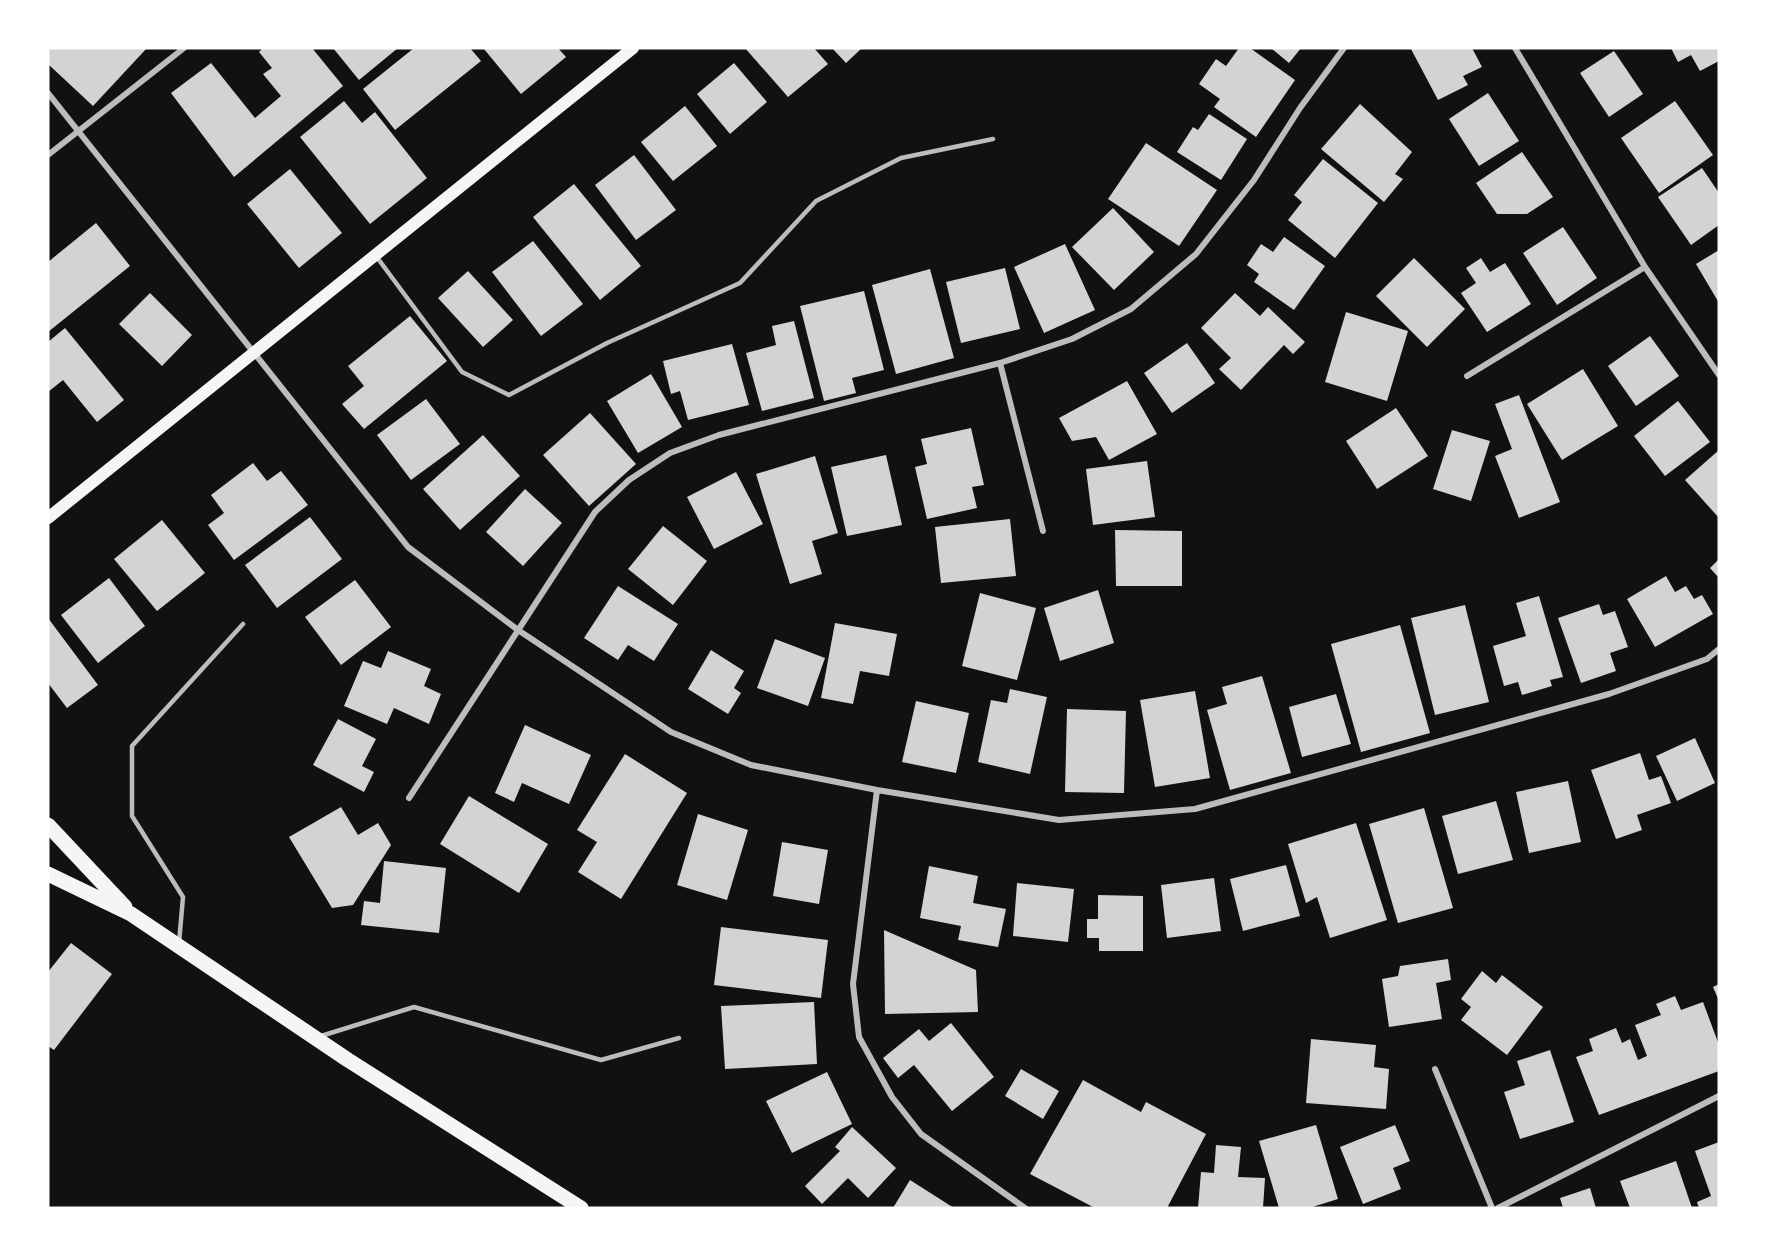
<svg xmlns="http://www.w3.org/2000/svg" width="1767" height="1256" font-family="'Roboto Condensed',sans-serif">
	<rect width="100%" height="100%" fill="#111"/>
	<!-- building -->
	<path fill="#d3d3d3" d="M48 48H147L93 106 48 64Z
		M263 48H312L343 86 234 177 171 93 211 63 255 118 281 96 263 74 272 68 259 52Z
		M333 48H398L359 80Z
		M414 48H470L481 61 395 130 363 89Z
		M558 48 566 57 521 94 484 49Z
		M745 48H814L828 64 788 97Z
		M832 48H862L846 63Z
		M1239 48H1250L1295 80 1256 137 1214 107 1220 99 1199 84 1216 59 1226 66Z
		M1271 48H1301L1289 63Z
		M1472 48 1482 67 1463 76 1468 85 1438 100 1411 49Z
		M1671 48H1719V61L1700 71 1691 55 1678 62Z
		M1614 51 1643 94 1609 117 1580 73Z
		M734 63 767 102 730 134 697 94Z
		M1488 93 1519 141 1479 166 1449 119Z
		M344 101 362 123 375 112 427 178 370 224 300 137Z
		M1675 101 1713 155 1659 193 1621 138Z
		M1360 104 1412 152 1395 174 1403 179 1384 202 1321 149Z
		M685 106 717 146 673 181 641 142Z
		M1209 114 1247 139 1221 180 1177 152 1193 127 1198 130Z
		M1146 143 1217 190 1179 246 1108 199Z
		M1522 152 1553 197 1527 214H1497L1476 183Z
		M634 155 676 210 636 240 595 185Z
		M1323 159 1378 203 1335 258 1288 220 1302 202 1294 195Z
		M1702 168 1719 193V225L1691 245 1658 197Z
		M290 169 342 233 299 268 247 204Z
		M574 184 641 266 600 300 533 217Z
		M1113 208 1154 252 1114 290 1072 247Z
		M96 223 130 266 48 332V262Z
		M1563 227 1597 278 1557 305 1523 253Z
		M1284 237 1325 266 1294 310 1254 282 1259 274 1247 265 1261 244 1273 252Z
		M533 241 583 304 541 336 492 272Z
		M1065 244 1095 310 1044 333 1014 267Z
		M1719 250V303L1696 264Z
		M1414 258 1465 309 1427 347 1376 296Z
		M1481 258 1490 272 1505 263 1531 304 1487 332 1461 293 1476 283 1466 268Z
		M1005 268 1020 329 961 343 946 282Z
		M930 269 954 358 896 374 872 285Z
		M468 271 513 320 483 347 438 298Z
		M864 291 884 370 852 378 856 393 824 401 800 306Z
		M150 293 192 335 162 366 119 324Z
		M1235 293 1260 316 1268 307 1305 342 1293 354 1284 345 1241 390 1219 369 1231 358 1201 328Z
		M1346 312 1408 331 1387 401 1325 382Z
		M410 316 447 361 364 429 342 404 364 386 348 366Z
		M794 321 814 398 762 411 746 353 776 345 772 326Z
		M65 328 124 400 97 422 63 380 48 392V342Z
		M1650 336 1679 376 1636 406 1608 366Z
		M1187 343 1215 383 1172 413 1144 373Z
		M732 344 749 405 688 420 680 391 671 394 663 361Z
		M1583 369 1618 426 1562 460 1527 404Z
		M651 374 682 427 638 453 607 401Z
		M1127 381 1157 434 1109 460 1096 437 1072 441 1059 418Z
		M1519 395 1560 502 1519 518 1495 456 1512 449 1495 404Z
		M426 399 460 444 411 480 377 435Z
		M1678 401 1710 442 1665 476 1634 436Z
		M1396 408 1428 456 1377 489 1346 441Z
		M590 413 636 464 589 506 543 455Z
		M971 428 984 485 972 487 977 508 927 519 915 467 927 464 921 439Z
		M1452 430 1490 441 1471 501 1433 489Z
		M483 435 520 476 460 530 423 489Z
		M1719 450V518L1685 480Z
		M886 455 902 525 847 536 831 467Z
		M815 456 838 533 812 541 822 574 790 584 756 474Z
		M1147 461 1155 517 1093 525 1086 469Z
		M253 463 267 481 281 471 308 505 234 560 208 525 224 513 211 495Z
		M736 472 763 524 714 549 687 497Z
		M525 489 562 523 523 566 486 532Z
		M310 517 342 559 277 608 245 565Z
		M1010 519 1016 576 941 583 935 527Z
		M162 520 205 573 157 611 114 559Z
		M663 526 707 561 673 605 628 569Z
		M1115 530 1182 531V586H1116Z
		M1719 559V578L1710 568Z
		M1666 576 1675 592 1686 586 1694 599 1702 595 1713 614 1655 647 1627 599Z
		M109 578 145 626 98 663 61 615Z
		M355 580 391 627 341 665 305 617Z
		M618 586 678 624 654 661 628 645 618 660 584 638Z
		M1098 590 1114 643 1060 661 1044 608Z
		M980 593 1036 608 1017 680 962 666Z
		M1539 596 1563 677 1550 680 1552 686 1522 695 1518 682 1504 686 1493 646 1526 636 1516 603Z
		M1599 604 1603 615 1615 611 1628 647 1610 653 1616 671 1581 683 1558 618Z
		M1465 605 1489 702 1435 715 1411 618Z
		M48 618 98 685 67 708 48 683Z
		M835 623 897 634 889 676 860 671 853 704 821 698Z
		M1400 625 1430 733 1361 752 1331 644Z
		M775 639 825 658 808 706 757 688Z
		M711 650 744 671 734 688 741 693 728 714 688 689Z
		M388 651 431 669 424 686 441 694 429 724 394 708 387 724 344 706 363 661 381 668Z
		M1262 676 1291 773 1230 790 1207 710 1227 704 1222 687Z
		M1010 689 1047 697 1030 774 978 762 991 700 1007 703Z
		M1195 691 1210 778 1155 787 1140 700Z
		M1336 694 1351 744 1302 757 1289 707Z
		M916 701 969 713 956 773 902 762Z
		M1067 709 1126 711 1124 793 1065 792Z
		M338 719 376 739 362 766 374 772 364 792 313 765Z
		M525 725 591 755 569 804 522 783 514 802 495 793Z
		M1695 738 1715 783 1677 801 1656 756Z
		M1640 753 1649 780 1661 776 1671 803 1637 815 1642 830 1616 839 1591 770Z
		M625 754 687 793 621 899 578 872 597 842 577 830Z
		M1568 781 1581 842 1529 853 1516 792Z
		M469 796 548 844 519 893 440 844Z
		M1496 801 1513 860 1458 874 1442 816Z
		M341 807 358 835 378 823 391 845 353 905 332 908 289 837Z
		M1424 808 1453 908 1398 923 1369 824Z
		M698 814 748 830 727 900 677 885Z
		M1356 823 1387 920 1330 938 1317 897 1306 903 1288 844Z
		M782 842 828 850 819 904 773 896Z
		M384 861 446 868 439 933 361 925 364 901 380 903Z
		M1286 865 1300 916 1243 931 1230 879Z
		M929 866 978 876 973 903 1006 909 998 947 958 940 961 926 920 918Z
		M1214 878 1221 931 1167 938 1161 885Z
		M1017 883 1074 889 1068 942 1013 936Z
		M1098 895 1143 896V951H1099V938H1087V919H1098Z
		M721 927 828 940 821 998 714 985Z
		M884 930 976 970 978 1012 885 1014Z
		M71 943 112 974 54 1050 48 1046V972Z
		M1448 959 1451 980 1436 983 1442 1019 1389 1027 1382 979 1398 976 1400 966Z
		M1482 971 1496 983 1502 975 1543 1007 1507 1055 1461 1020 1471 1007 1461 999Z
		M1719 984V1001L1713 987Z
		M1675 996 1681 1010 1703 1002 1719 1045V1071L1599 1115 1576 1057 1593 1051 1589 1039 1616 1028 1622 1043 1630 1039 1638 1060 1647 1056 1635 1025 1661 1015 1656 1004Z
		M814 1002 817 1064 725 1069 721 1006Z
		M951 1023 994 1077 952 1111 914 1065 898 1078 883 1058 919 1029 929 1041Z
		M1311 1039 1376 1045 1374 1067 1389 1069 1386 1109 1306 1103Z
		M1550 1050 1574 1122 1520 1139 1504 1092 1525 1085 1517 1061Z
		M1021 1069 1059 1091 1043 1119 1005 1096Z
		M827 1072 852 1124 792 1153 766 1101Z
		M1083 1080 1141 1112 1146 1102 1206 1134 1167 1208H1095L1030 1174Z
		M1316 1125 1338 1199 1309 1208H1279L1259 1141Z
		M1395 1125 1410 1161 1393 1168 1401 1189 1363 1204 1340 1147Z
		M852 1127 896 1168 868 1198 848 1178 822 1204 805 1186 840 1151 835 1147Z
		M1719 1142V1208H1699L1697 1202 1711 1196 1695 1151Z
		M1216 1145 1241 1147 1238 1177 1265 1178 1263 1208H1198L1201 1172 1214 1173Z
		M1676 1161 1692 1208H1630L1620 1181Z
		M910 1180 954 1208H893Z
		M1590 1188 1596 1208H1563L1560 1198Z"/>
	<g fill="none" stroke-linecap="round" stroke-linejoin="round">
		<!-- service -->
		<path stroke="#bcbcbc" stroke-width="4.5" d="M376 256 462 372 509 395 607 343 740 283 816 201 901 158 993 139
			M179 943 183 897 132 816V746L243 624
			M321 1036 414 1007 601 1060 679 1038"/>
		<!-- minor -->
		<path stroke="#bcbcbc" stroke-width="6" d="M1515 48 1645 267 1719 375
			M48 93 408 547 518 630 671 732 751 765 877 790 1059 820 1195 809 1609 694 1707 659 1719 649
			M48 155 184 48
			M1000 363 1043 531
			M1467 376 1645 267
			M877 790 853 984 859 1037 892 1097 921 1134 1025 1208
			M409 798 595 512 629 480 670 453 719 435 1000 363 1072 339 1131 309 1196 254 1254 180 1300 108 1344 48
			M1435 1069 1492 1208
			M1498 1208 1719 1096"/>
		<!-- secondary -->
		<path stroke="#f5f5f5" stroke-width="12" d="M48 518 633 48"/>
		<!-- primary -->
		<path stroke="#f5f5f5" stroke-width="15" d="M48 825 125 907
			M48 874 131 914 348 1060 581 1208"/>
	</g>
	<!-- border -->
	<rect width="1767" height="1256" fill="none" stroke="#ffffff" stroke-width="99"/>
</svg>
